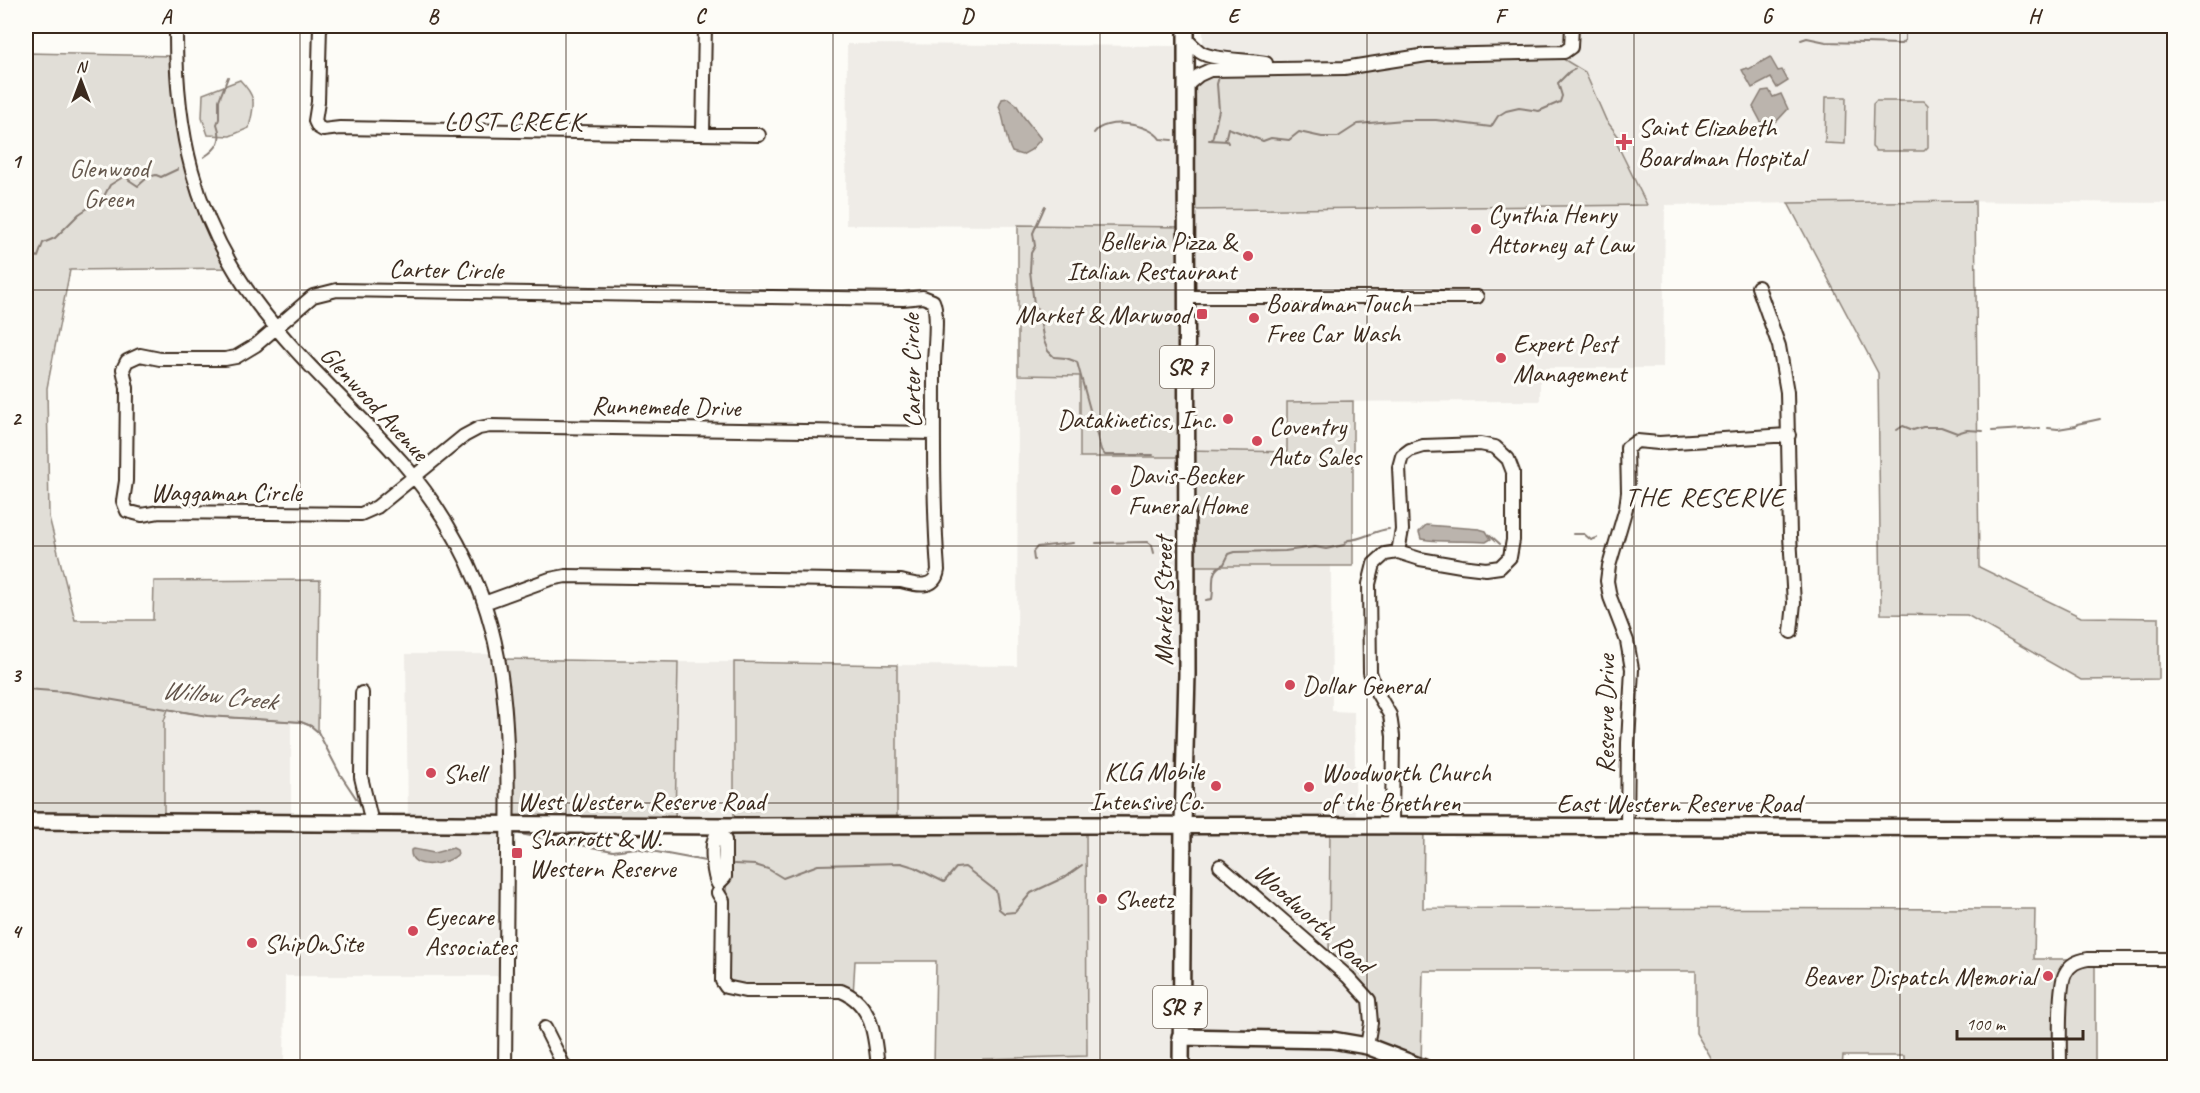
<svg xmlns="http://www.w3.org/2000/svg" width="2200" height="1093" font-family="Caveat,sans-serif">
	<rect width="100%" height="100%" fill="#fdfcf7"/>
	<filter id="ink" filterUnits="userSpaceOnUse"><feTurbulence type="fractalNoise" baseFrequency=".0167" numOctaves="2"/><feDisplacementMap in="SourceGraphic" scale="12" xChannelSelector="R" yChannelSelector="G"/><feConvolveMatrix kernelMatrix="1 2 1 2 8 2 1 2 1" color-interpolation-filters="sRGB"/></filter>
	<g filter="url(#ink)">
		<!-- built -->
		<path fill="#efece7" d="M1203 26H2174V203L1932 201 1665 205 1663 368H1540V401L1287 402V452L1187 450 1186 227 846 225 847 44 1186 46 1187 210 1207 208 1203 82Z
			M1018 375 1080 376 1187 456 1188 566H1331L1332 711 1354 712 1356 826 1369 1000 1368 1067H983V1059L1087 1056 1086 825 897 826V665L1017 666Z
			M406 654H498L501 669 506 976H285L284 1067 26 1068V821L164 721 168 708 208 716 291 721V815L408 823Z
			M678 662H734V826L675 825Z"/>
		<!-- green -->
		<path fill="#e1ded7" stroke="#8e847a" stroke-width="1.5" d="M26 53 176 56 183 137 233 268 70 270 47 388 49 517 75 620H153L154 581 320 580 318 732 311 726 301 722 208 716 168 709 164 721V822L26 821Z
			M1560 57 1585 72 1606 120 1622 141 1617 144 1647 205 1186 210V86L1199 75 1449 58Z
			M240 80C258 99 254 104 249 128L230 136 208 135 202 118 203 94Z
			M1826 97H1846L1845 144 1825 143Z
			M1876 101H1924L1928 105V147L1924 151H1876L1872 147 1873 104Z
			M1975 201 1979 567 2081 617 2159 618V679L2081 680 1967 615 1881 614 1878 373 1788 203Z
			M1018 225 1186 227 1187 450 1287 452V402L1353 401V566H1188L1187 457H1080V376L1018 375Z
			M499 659 678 662 675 825 507 824Z
			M734 662 897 665V826L1086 825 1087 1056 983 1059V1067H934L936 961H855L853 996 745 991 722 981 729 826 734 825Z
			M1424 825 1423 908 2035 909 2034 959H2095V1067L1904 1068V1056H1843L1842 1067H1716L1696 1033V971H1423L1421 1066 1367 1046 1368 1000 1329 961 1330 826Z"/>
		<!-- water -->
		<path fill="#bbb4ad" stroke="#887d74" stroke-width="1.5" d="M1770 57 1778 71 1782 70 1788 81 1777 88 1771 78 1752 88 1742 70 1747 68 1749 69Z
			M1769 90 1773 97 1781 94 1788 109 1777 121 1761 122 1753 107 1762 91Z
			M1008 98 1016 104 1023 116 1041 139 1031 150 1022 155 1012 152C1004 137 1006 121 999 107L1002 99Z
			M1426 525 1479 529 1486 531 1491 539 1486 542C1464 540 1443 543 1421 539L1419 532Z
			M453 848 457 850 458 854C448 865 409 872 411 850L414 849 434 853Z"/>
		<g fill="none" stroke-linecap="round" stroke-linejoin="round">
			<!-- stream -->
			<path stroke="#887d74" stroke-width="2" d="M1801 40 1807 38 1826 42 1901 44 1905 40V26
				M1094 133C1104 117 1150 123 1160 139L1172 140
				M1209 140 1227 141 1228 143
				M1212 140 1219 110 1217 84 1219 77
				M1225 141 1228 128 1263 141 1271 138 1289 140 1299 132 1322 137H1338L1358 124 1404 120H1436L1491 127 1498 116 1506 111 1519 108 1539 111 1560 102 1562 96 1558 83 1569 72 1575 69
				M204 157C218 148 223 140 217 124L219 119V100L228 77
				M1045 206 1033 233 1035 246 1031 253 1030 271 1034 304 1038 310 1044 341 1048 351 1054 357 1066 358 1077 362 1101 450 1105 455H1153
				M26 247 34 256 38 257 43 243 55 238 79 214 103 198 110 185 126 175 129 180 138 186 148 177 156 175 161 177 178 169
				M2048 428 2058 429 2076 426 2077 424 2100 419
				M1897 430 1903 426 1913 430 1923 427H1941L1957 433 1967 430 1983 431
				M1992 431 2040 428
				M1573 534H1584L1591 540 1597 538
				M1490 535 1500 544
				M1096 543 1148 542 1152 545 1154 553
				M1034 560 1033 552 1037 547 1073 543
				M1206 600 1212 599C1215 585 1208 570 1224 564L1229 554 1235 552 1285 551 1315 547 1326 549 1344 545 1348 540C1363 540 1374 530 1389 529
				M26 689 66 692 208 716 301 722 311 726 318 732 340 774 362 807
				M520 834 613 851 635 848 705 861
				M734 864 755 865 768 869 783 878 818 865 901 863 914 867 944 882 956 868 965 867 996 891 999 909 1004 913 1015 912 1031 893 1065 877 1082 865"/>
			<defs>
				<path id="minor" d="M176 26C175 129 193 216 255 301 298 360 354 407 402 462 433 498 459 540 477 584 512 670 508 764 507 855 506 926 505 997 505 1068
					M320 26 318 102 315 121 318 127 323 130 340 128 759 135
					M1186 39C1190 43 1195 48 1200 52 1213 61 1248 59 1266 63
					M1186 86 1199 75 1210 70 1344 68 1427 55 1564 52 1571 47 1572 26
					M703 133 705 26
					M1758 287 1779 346 1787 392 1790 536 1794 603 1791 632
					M1187 297H1477
					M484 603 550 579 566 576 901 581C916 585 935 590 938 570 933 502 934 433 934 365 934 349 939 314 933 301L923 297 903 299 337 290 313 296 256 345 236 357 225 359H160L140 355 127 361 123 369 127 388 126 481 123 501 127 511 142 515 159 512 361 514 377 507 464 436 479 428 490 426 934 433
					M362 693 361 777 372 823
					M719 826C719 832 716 833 714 840 711 849 713 876 718 884L725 877V840L719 832
					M1392 826 1393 736 1390 715 1376 691 1370 672 1369 584 1374 564 1385 554 1398 552 1420 559 1461 566 1486 569 1500 567 1510 557 1513 540V472L1508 459 1495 447 1480 444 1423 446 1410 450 1402 456 1399 467 1402 530 1398 552
					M1627 827 1628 743 1632 669 1627 641 1610 597 1607 581 1609 566 1626 508 1628 492 1627 448 1637 441 1659 443 1789 435
					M1220 866 1348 977 1369 1000 1371 1023 1367 1046
					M718 893 723 901 722 981 726 987 745 991H841C873 1004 875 1036 878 1068
					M545 1028 565 1068
					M2060 1068C2060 1048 2058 988 2065 974 2070 964 2077 961 2088 959H2174"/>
				<path id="major" d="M26 821 726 826 1086 825 2174 828
					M1180 1037 1332 1040 1367 1046 1424 1068
					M1181 1068 1183 825 1187 674 1186 26"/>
			</defs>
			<!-- minor casing -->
			<use href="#minor" stroke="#3b2a1e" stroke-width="16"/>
			<!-- major casing -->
			<use href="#major" stroke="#3b2a1e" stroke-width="20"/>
			<!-- minor -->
			<use href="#minor" stroke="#fdfcf7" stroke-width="12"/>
			<!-- major -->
			<use href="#major" stroke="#fdfcf7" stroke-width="15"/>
		</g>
	</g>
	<!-- grid -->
	<path fill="none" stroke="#3b2a1e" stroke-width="1.5" stroke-opacity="0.55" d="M300 26V1068M566 26V1068M833 26V1068M1100 26V1068M1367 26V1068M1634 26V1068M1900 26V1068M26 290H2174M26 546H2174M26 803H2174"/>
	<!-- markers -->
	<g fill="#d1495b" stroke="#fdfcf7" stroke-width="2">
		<path d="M1621 133h6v6h6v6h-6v6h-6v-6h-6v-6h6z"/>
		<circle cx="1476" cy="229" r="6"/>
		<circle cx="1248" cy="256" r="6"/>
		<rect x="1196" y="308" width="12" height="12" rx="3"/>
		<circle cx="1254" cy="318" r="6"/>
		<circle cx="1501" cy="358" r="6"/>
		<circle cx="1228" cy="419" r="6"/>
		<circle cx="1257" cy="441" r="6"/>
		<circle cx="1116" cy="490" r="6"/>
		<circle cx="1290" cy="685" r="6"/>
		<circle cx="431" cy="773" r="6"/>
		<circle cx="1216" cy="786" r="6"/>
		<circle cx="1309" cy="787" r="6"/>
		<rect x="511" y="847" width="12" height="12" rx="3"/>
		<circle cx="1102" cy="899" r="6"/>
		<circle cx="413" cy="931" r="6"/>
		<circle cx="252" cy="943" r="6"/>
		<circle cx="2048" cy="976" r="6"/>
	</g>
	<g text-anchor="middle" stroke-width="6" stroke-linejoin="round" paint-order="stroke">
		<!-- shield labels -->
		<g fill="#fdfcf7" stroke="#75695f" stroke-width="1.5">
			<rect x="1160" y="346" width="54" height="42" rx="4.5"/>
			<rect x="1153" y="986" width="54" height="42" rx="4.5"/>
		</g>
		<g font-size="24" font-weight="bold" fill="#3b2a1e">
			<text x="1187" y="375">SR 7</text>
			<text x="1180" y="1015">SR 7</text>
		</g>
		<!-- poi labels -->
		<g font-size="26" fill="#3b2a1e" stroke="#fdfcf7" text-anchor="start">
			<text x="1638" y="136">Saint Elizabeth<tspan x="1638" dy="30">Boardman Hospital</tspan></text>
			<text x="1488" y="223">Cynthia Henry<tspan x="1488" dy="30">Attorney at Law</tspan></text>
			<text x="1236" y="250" text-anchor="end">Belleria Pizza &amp;<tspan x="1236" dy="30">Italian Restaurant</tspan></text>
			<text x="1266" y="312">Boardman Touch<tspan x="1266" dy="30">Free Car Wash</tspan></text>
			<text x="1190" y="323" text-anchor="end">Market &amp; Marwood</text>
			<text x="1513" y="352">Expert Pest<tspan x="1513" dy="30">Management</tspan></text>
			<text x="1216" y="428" text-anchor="end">Datakinetics, Inc.</text>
			<text x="1269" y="435">Coventry<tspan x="1269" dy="30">Auto Sales</tspan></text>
			<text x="1128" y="484">Davis-Becker<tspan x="1128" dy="30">Funeral Home</tspan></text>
			<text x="1302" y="694">Dollar General</text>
			<text x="1204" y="780" text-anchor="end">KLG Mobile<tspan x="1204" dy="30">Intensive Co.</tspan></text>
			<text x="1321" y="781">Woodworth Church<tspan x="1321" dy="30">of the Brethren</tspan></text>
			<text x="443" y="782">Shell</text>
			<text x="529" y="847">Sharrott &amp; W.<tspan x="529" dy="30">Western Reserve</tspan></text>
			<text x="1114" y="908">Sheetz</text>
			<text x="425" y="925">Eyecare<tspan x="425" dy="30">Associates</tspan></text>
			<text x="264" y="952">ShipOnSite</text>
			<text x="2036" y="985" text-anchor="end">Beaver Dispatch Memorial</text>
		</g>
		<!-- park labels -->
		<g font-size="26" fill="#64574c" stroke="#fdfcf7">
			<text x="109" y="177">Glenwood<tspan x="109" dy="30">Green</tspan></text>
		</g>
		<!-- street labels -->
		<g font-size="26" fill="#3b2a1e" stroke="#fdfcf7">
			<text transform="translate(446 269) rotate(1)" y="9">Carter Circle</text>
			<text transform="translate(911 371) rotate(-91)" y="9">Carter Circle</text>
			<text transform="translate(375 403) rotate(47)" y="9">Glenwood Avenue</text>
			<text transform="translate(666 406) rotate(1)" y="9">Runnemede Drive</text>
			<text x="226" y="501">Waggaman Circle</text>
			<text transform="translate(1163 601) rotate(-90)" y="9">Market Street</text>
			<text transform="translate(1605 714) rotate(-90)" y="9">Reserve Drive</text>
			<text x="641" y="810">West Western Reserve Road</text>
			<text x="1679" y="812">East Western Reserve Road</text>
			<text transform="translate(1314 918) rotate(42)" y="9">Woodworth Road</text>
		</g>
		<!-- neighbourhood labels -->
		<g font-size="27" letter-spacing="1.5" fill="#3b2a1e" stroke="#fdfcf7">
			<text x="514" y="130">LOST CREEK</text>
			<text x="1705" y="506">THE RESERVE</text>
		</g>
		<!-- water labels -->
		<g font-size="27" font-style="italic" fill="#615349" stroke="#fdfcf7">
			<text transform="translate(219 695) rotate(6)" y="9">Willow Creek</text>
		</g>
	</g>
	<!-- margin -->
	<rect width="2200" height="1093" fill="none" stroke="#fdfcf7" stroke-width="66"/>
	<!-- north arrow -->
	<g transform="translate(81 81)" stroke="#fdfcf7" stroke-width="4.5" paint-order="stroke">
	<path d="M0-4.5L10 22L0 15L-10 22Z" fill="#3b2a1e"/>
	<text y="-9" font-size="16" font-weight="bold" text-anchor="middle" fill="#3b2a1e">N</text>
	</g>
	<!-- scale -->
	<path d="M1957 1030v9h126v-9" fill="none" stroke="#3b2a1e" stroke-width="3"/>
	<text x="1966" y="1030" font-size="18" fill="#3b2a1e" stroke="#fdfcf7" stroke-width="4.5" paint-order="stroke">100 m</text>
	<rect x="33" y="33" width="2134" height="1027" fill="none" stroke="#3b2a1e" stroke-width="2"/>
	<g font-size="20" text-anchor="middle" font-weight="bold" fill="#3b2a1e">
		<text x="166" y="23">A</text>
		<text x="433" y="23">B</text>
		<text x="700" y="23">C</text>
		<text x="967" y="23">D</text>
		<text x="1233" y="23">E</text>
		<text x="1500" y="23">F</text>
		<text x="1767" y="23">G</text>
		<text x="2034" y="23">H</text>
		<text x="16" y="168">1</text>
		<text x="16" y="425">2</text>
		<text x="16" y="682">3</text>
		<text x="16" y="938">4</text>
	</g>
</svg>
